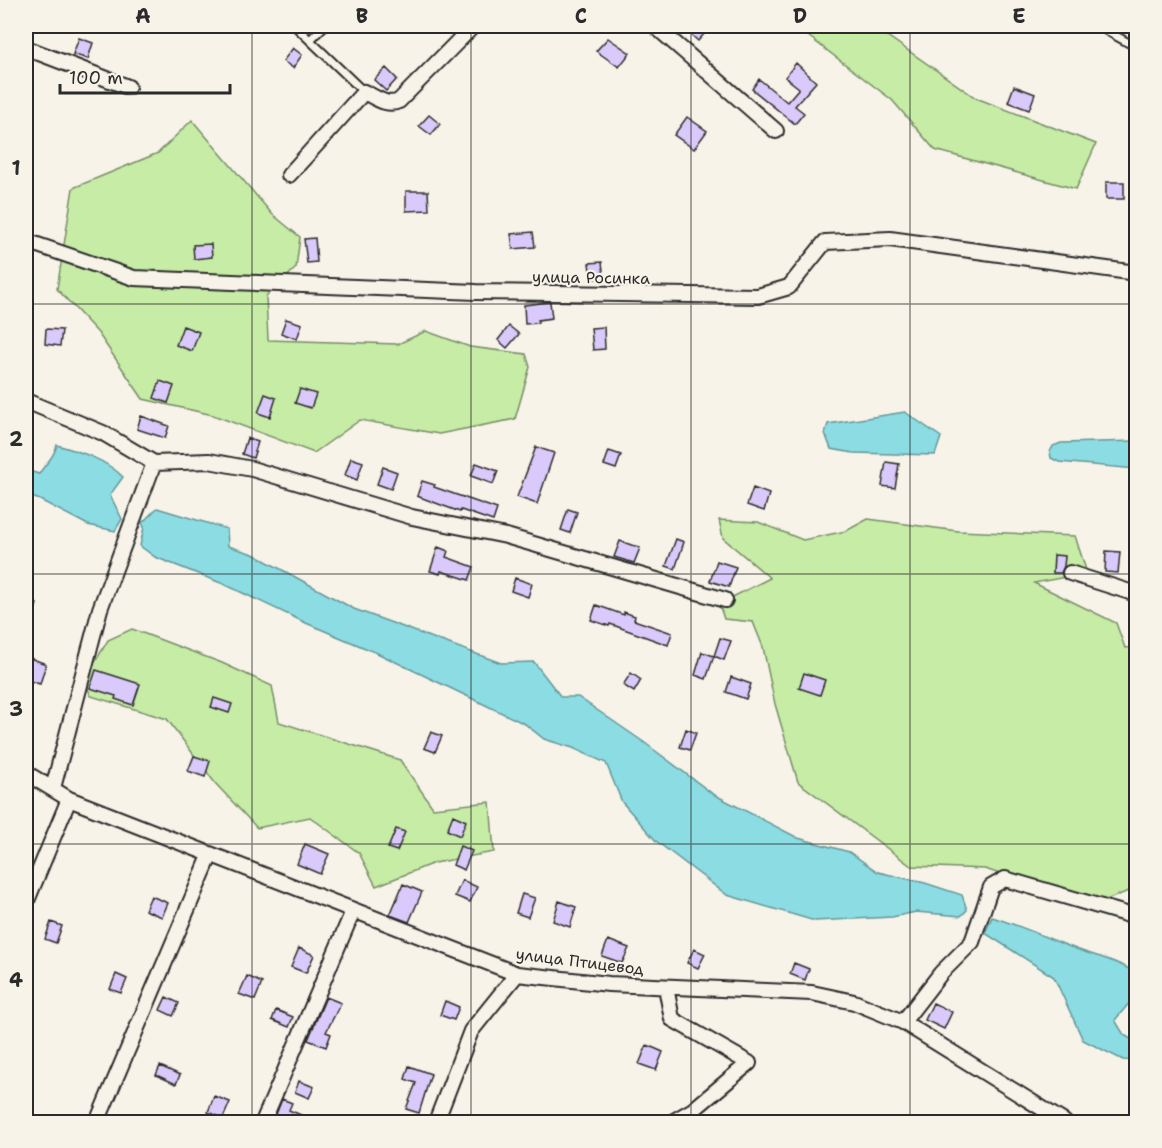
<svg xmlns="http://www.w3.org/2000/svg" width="1162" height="1148" font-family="'Shantell Sans',sans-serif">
	<rect width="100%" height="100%" fill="#f7f3e8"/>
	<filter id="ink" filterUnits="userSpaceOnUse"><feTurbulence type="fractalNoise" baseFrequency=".0167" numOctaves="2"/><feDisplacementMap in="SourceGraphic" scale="12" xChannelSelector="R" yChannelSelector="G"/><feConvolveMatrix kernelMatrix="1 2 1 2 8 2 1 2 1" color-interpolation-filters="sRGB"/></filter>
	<g filter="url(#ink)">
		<!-- green -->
		<path fill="#c6eca6" stroke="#788c68" stroke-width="1.5" d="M795 26H873L976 98 1096 144 1076 189 935 150 892 100Z
			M192 120 272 214 300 237 296 268 266 296 268 340 398 344 426 331 470 347 526 354 530 367 515 419 439 434 360 420 314 453 213 415 143 399 98 333 57 289 73 188 158 153Z
			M868 519 958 531 1075 536 1087 573 1034 583 1116 623 1125 648 1136 647V888L1094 905 985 869 911 866 798 782 775 704 763 647 753 622 724 619 719 604 770 578 723 538 719 520 758 522 803 540 846 531Z
			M132 629 222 663 272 686 279 722 400 760 433 808 490 802 494 852 434 863 376 886 359 853 310 817 257 828 215 783 167 719 91 696 86 684 92 667 108 640Z"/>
		<!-- water -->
		<path fill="#8bdde3" stroke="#659699" stroke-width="1.5" d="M905 412 941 437 935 455 853 453 831 449 825 433 828 424Z
			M1136 441V469L1059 462 1051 458 1050 452 1053 446 1061 443Z
			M57 445C81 452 105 459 123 477L110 495 122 519 115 531 88 525 40 500 26 495V470L39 474C46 462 53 460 57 445Z
			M157 508 227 529 228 546 253 554 354 609 501 663 534 662 561 697H578L645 743 713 794 798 838 849 852 878 872 925 883 962 895 967 910 961 916 916 912 892 917 815 921 727 895 656 841 622 802 606 763 573 748 544 739 525 724 377 653 306 623 226 585 155 557 140 546 144 527 142 523Z
			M992 917C1021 926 1047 938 1076 949 1098 957 1116 960 1136 973V995L1115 1020 1124 1035 1136 1042V1061L1123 1060 1083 1040 1054 977 985 933Z"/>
		<!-- building -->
		<path fill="#dacafb" stroke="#2b2b2b" stroke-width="1.5" d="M691 26H711L698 41 687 31Z
			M79 38 93 43 88 59 73 54Z
			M608 38 630 53 619 67 596 51Z
			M293 48 302 55 293 68 283 61Z
			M796 63 816 82 795 106 804 113 795 124 752 89 759 79 787 102 799 88 785 77Z
			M386 68 397 79 386 91 374 80Z
			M1014 86 1035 94 1029 110 1008 102Z
			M429 115 440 124 431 135 419 126Z
			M687 117 707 131 694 149 674 135Z
			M1106 182H1124V199H1106Z
			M406 191H428L429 210 406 211Z
			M533 232 535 247 513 249 511 234Z
			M315 238 317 262 307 263 304 239Z
			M211 244 212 257 194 259 193 245Z
			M602 262 604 278 591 279 589 263Z
			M550 302 552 318 538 320V323L525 324 524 305Z
			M286 319 302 324 297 339 281 333Z
			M183 326 199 332 192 351 176 345Z
			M509 326 519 334 507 348 498 340Z
			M604 327 605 349 593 350 591 328Z
			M46 329 62 330 60 346 45 344Z
			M160 381 174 386 168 403 154 398Z
			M300 389 316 394 311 408 295 403Z
			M265 394 276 398 270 417 258 413Z
			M141 416 169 426 165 438 137 429Z
			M247 438 258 442 253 458 242 454Z
			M536 447 554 453 537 504 517 497Z
			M609 451 621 455 616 469 604 465Z
			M351 458 363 462 357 480 345 475Z
			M886 462 899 464 895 488 882 486Z
			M476 463 498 471 493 484 471 476Z
			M383 467 397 472 391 489 377 484Z
			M422 481 435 485 434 487 497 509 493 521 461 510 460 512 417 496Z
			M753 488 769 494 764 511 747 505Z
			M568 509 577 512 570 533 561 530Z
			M676 539 684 542 675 569 666 566Z
			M620 541 640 548 634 563 614 557Z
			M438 547 448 551 446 557 474 567 469 580 441 571 440 574 430 571Z
			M1106 551 1120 552 1118 573 1105 572Z
			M1054 555 1065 556 1064 566 1061 573H1053Z
			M717 561 736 567 729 587 710 581Z
			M515 578 532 584 528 597 511 591Z
			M26 600 37 604 27 633 26 632Z
			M596 605 624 615V612L635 616 634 620 672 633 668 645 610 624 609 626 591 620Z
			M720 638 731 641 724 660 714 656Z
			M702 652 714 656 706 679 695 675Z
			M30 658 46 664 40 684 26 680V671Z
			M96 670 140 684 133 705 115 699 116 696 90 688Z
			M631 673 641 680 634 692 623 685Z
			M804 673 825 680 820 695 799 688Z
			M731 677 751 684 746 699 726 692Z
			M214 698 232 704 229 713 211 707Z
			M686 729 696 733 690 750 680 747Z
			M431 732 442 736 435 752 424 748Z
			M194 756 210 761 205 777 188 771Z
			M453 815 466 821 460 836 447 830Z
			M396 829 405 832 397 851 388 848Z
			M305 844 329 854 320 874 297 864Z
			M460 846 472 851 464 870 453 865Z
			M462 880 477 887 470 902 455 896Z
			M403 884 422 892 409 922 390 915Z
			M522 894 535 898 528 917 516 913Z
			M151 896 168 903 162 917 145 910Z
			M559 901 576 907 570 927 553 921Z
			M51 922 62 926 56 943 45 939Z
			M608 940 629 948 622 963 602 956Z
			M299 948 314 955 306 973 291 967Z
			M694 949 705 954 698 968 687 963Z
			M794 963 809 969 805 980 790 974Z
			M116 974 127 979 121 993 110 989Z
			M247 976 262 983 255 1000 239 994Z
			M166 997 179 1003 173 1016 160 1010Z
			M326 997 341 1003 326 1032 331 1034 326 1047 308 1040Z
			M445 1001 459 1007 454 1020 440 1015Z
			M933 1003 952 1012 944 1029 925 1020Z
			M276 1010 293 1017 289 1027 272 1020Z
			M647 1045 663 1052 656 1070 639 1064Z
			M160 1066 180 1075 176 1084 156 1075Z
			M409 1066 431 1074 419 1113 406 1109 416 1083 405 1079Z
			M299 1081 314 1087 309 1098 295 1092Z
			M214 1096 230 1102 223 1118 208 1112Z
			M282 1099 292 1103 289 1110 318 1122H273Z"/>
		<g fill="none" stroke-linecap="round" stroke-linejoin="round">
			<defs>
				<path id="lane" d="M295 26 364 92
					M1098 26 1136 47
					M311 39 324 26"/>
				<path id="street" d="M655 26 776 131
					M26 48 128 87
					M289 175 364 92C375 97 387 107 399 101L473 26
					M26 241 134 278 476 292 758 296 789 287 825 242 890 239 1136 273
					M26 401 103 433 154 463 209 461 252 469 412 517 506 536 725 600
					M1070 573 1136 594
					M26 773 69 799 517 974 609 984 812 993 854 1002 903 1022 1064 1122
					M53 788 100 609 154 463
					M26 903 69 799
					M666 987 672 1019 749 1063 693 1110 672 1122
					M903 1022 941 973 972 942 991 887 1005 879 1136 917
					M97 1122 210 856
					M263 1122 353 911
					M436 1122 471 1031 517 974"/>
			</defs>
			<!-- lane casing -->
			<use href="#lane" stroke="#2b2b2b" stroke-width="11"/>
			<!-- street casing -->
			<use href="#street" stroke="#2b2b2b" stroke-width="18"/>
			<!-- lane -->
			<use href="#lane" stroke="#f7f3e8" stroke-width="7"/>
			<!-- street -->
			<use href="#street" stroke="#f7f3e8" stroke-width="14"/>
		</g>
	</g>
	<!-- grid -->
	<path fill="none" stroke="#2b2b2b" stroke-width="1.5" stroke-opacity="0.55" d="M252 26V1122M471 26V1122M691 26V1122M910 26V1122M26 304H1136M26 574H1136M26 844H1136"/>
	<g text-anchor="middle" stroke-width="4.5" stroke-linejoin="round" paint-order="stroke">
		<!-- street labels -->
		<g font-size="16" fill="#2b2b2b" stroke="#f7f3e8">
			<text transform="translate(591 277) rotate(1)" y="6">улица Росинка</text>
			<text transform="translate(580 961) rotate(7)" y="6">улица Птицевод</text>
		</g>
	</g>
	<!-- margin -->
	<rect width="1162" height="1148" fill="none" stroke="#f7f3e8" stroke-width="66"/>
	<!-- scale -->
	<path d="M60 84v9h170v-9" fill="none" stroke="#2b2b2b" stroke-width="3"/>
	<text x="69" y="84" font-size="18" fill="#2b2b2b" stroke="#f7f3e8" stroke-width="4.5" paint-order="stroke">100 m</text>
	<rect x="33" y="33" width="1096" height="1082" fill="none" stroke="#2b2b2b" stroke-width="2"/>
	<g font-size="20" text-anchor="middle" font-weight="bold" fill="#2b2b2b">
		<text x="143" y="23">A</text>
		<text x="362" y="23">B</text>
		<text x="581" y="23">C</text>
		<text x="800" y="23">D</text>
		<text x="1019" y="23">E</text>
		<text x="16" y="175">1</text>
		<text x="16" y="446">2</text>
		<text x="16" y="716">3</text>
		<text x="16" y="987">4</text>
	</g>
</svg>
